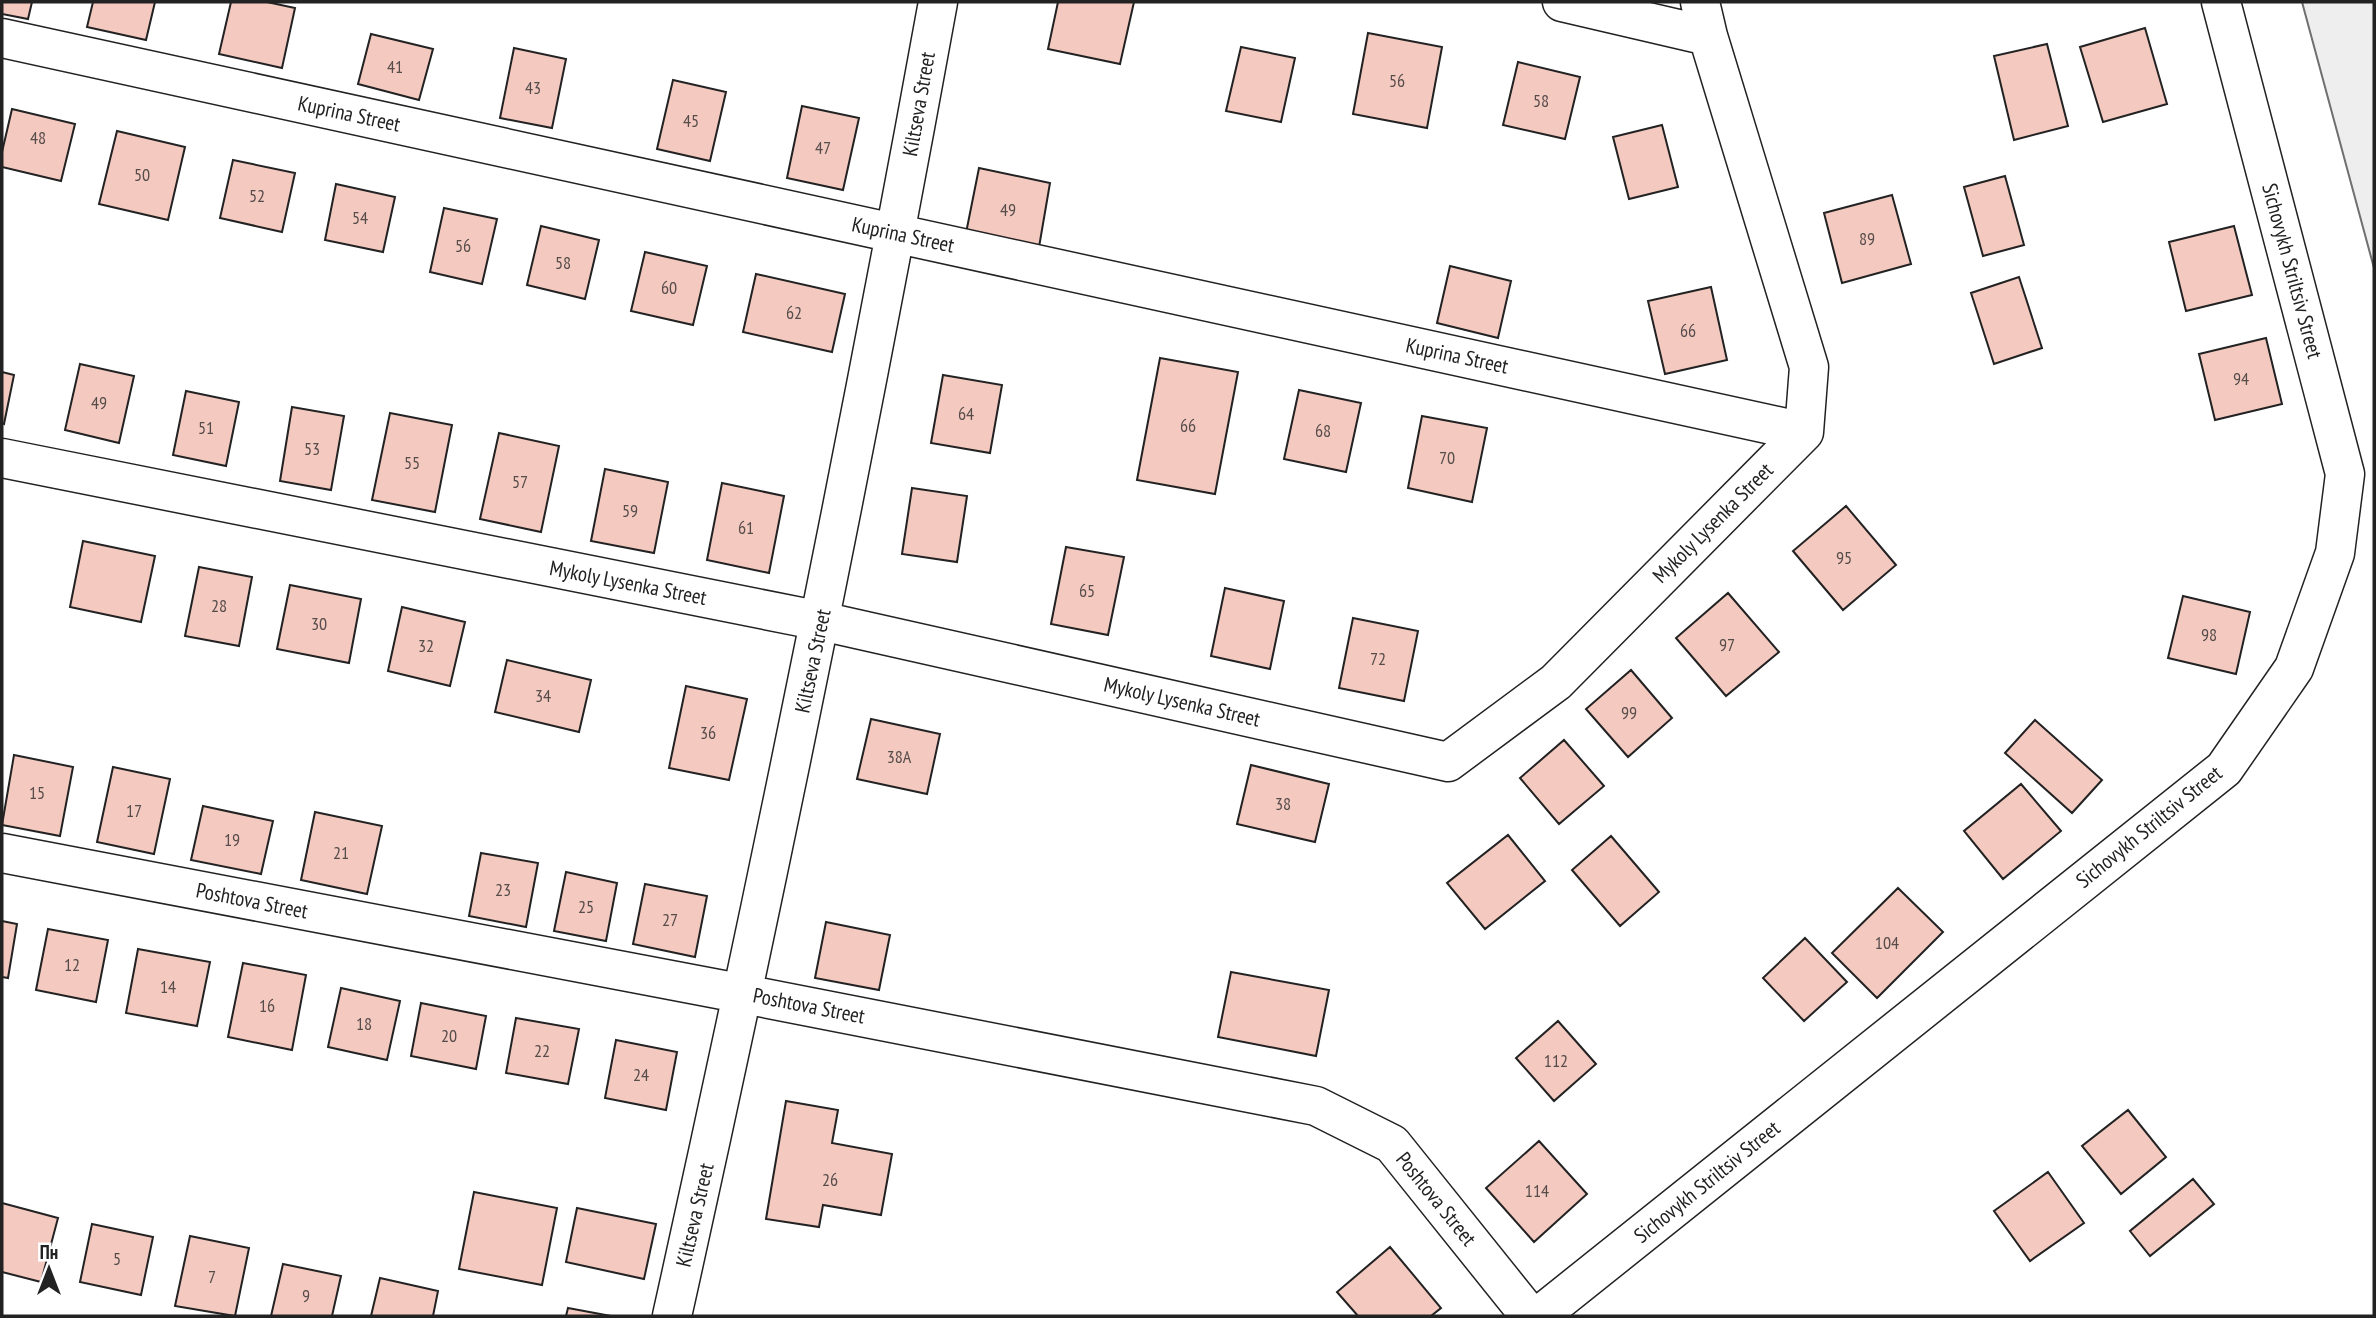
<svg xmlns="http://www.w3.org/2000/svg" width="2376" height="1318" font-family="'PT Sans Narrow',sans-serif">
	<rect width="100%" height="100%" fill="#fff"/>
	<!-- green -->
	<path fill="#eee" stroke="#6f6f6f" stroke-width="2" d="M2302 2H2374V268Z"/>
	<!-- building -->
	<path fill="#f3c9c0" stroke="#222" stroke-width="2" d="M2 2H32L28 19 2 14Z
		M93 2H155L146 40 87 27Z
		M231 2H267L295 8 282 68 219 54Z
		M1058 2H1134L1120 64 1048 49Z
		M2145 28 2167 104 2103 122 2080 47Z
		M1368 33 1442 47 1427 128 1353 114Z
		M371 34 433 49 419 100 358 84Z
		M2047 44 2068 126 2014 140 1994 56Z
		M1241 47 1295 58 1281 122 1226 111Z
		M514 48 566 59 552 128 500 118Z
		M1518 62 1580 77 1565 139 1503 125Z
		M673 80 726 92 710 161 657 149Z
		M802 106 859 118 843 190 787 178Z
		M12 109 75 124 61 181 2 167V152Z
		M1662 125 1678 187 1629 199 1613 137Z
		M117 131 185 147 168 220 99 204Z
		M233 160 295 173 282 232 220 218Z
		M979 168 1050 183 1038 253 965 238Z
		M2005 176 2024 245 1983 256 1964 187Z
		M336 184 395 197 383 252 325 240Z
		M1892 195 1911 264 1842 283 1824 213Z
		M444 208 497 219 482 284 430 272Z
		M541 226 599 240 585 299 527 285Z
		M2234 226 2252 295 2186 311 2169 242Z
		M645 252 707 266 693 325 631 311Z
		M1450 266 1511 281 1498 338 1437 323Z
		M756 274 845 294 832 352 743 332Z
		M2019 277 2042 348 1994 364 1971 293Z
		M1711 287 1727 360 1665 374 1648 301Z
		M2266 338 2282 404 2215 420 2199 354Z
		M1160 358 1238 372 1215 494 1137 480Z
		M80 364 134 376 119 443 65 430Z
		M2 372 14 375 4 424 2 423Z
		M943 375 1002 385 990 453 931 443Z
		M1299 390 1361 403 1346 472 1284 459Z
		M186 391 239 402 226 466 173 455Z
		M292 407 344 416 331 490 280 481Z
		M390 413 452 425 435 512 372 500Z
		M1422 416 1487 428 1472 502 1408 488Z
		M499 433 559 446 541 532 480 519Z
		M605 469 668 482 654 553 591 541Z
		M722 483 784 496 769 573 707 560Z
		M912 488 967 496 957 562 902 554Z
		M1846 506 1896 565 1843 610 1793 551Z
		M83 541 155 556 141 622 70 607Z
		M1066 547 1124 557 1108 635 1051 624Z
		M199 567 252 577 239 646 185 636Z
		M290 585 361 599 349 663 277 649Z
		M1225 588 1284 601 1270 669 1211 656Z
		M1728 593 1779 652 1726 696 1676 638Z
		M2183 596 2250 612 2236 674 2168 658Z
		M402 607 465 622 450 686 388 671Z
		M1353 618 1418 631 1404 701 1339 688Z
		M507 660 591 680 579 732 495 712Z
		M1631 670 1672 718 1628 757 1586 709Z
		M686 686 747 699 729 780 669 768Z
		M871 719 940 734 927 794 857 779Z
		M2035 720 2102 780 2072 813 2005 753Z
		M1564 740 1604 786 1559 824 1520 778Z
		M14 755 73 767 60 836 2 825Z
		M1251 765 1329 784 1315 842 1237 824Z
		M113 767 170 779 154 854 97 842Z
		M2021 784 2061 831 2003 879 1964 831Z
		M203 806 273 821 261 874 191 860Z
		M315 812 382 826 367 894 301 880Z
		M1508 835 1545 881 1485 929 1447 883Z
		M1611 836 1659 892 1620 926 1572 870Z
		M481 853 538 863 526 927 469 916Z
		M566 872 617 883 606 941 554 931Z
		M645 884 707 896 695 957 633 944Z
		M1898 888 1943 932 1877 998 1832 953Z
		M2 921 17 924 8 978 2 977Z
		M826 922 890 935 879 990 815 978Z
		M48 929 108 940 96 1002 36 990Z
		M1805 938 1847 982 1804 1021 1763 978Z
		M138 949 210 962 197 1026 126 1013Z
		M243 963 306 975 292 1050 228 1037Z
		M1231 972 1329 990 1316 1056 1218 1037Z
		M341 988 400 1001 387 1060 328 1047Z
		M421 1003 486 1016 476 1069 411 1056Z
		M516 1018 579 1029 568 1084 506 1073Z
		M1558 1021 1596 1064 1554 1101 1516 1058Z
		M616 1040 677 1052 666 1110 605 1098Z
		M786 1101 838 1110 832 1143 892 1154 881 1215 823 1205 819 1227 766 1219Z
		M2128 1110 2166 1157 2121 1194 2082 1146Z
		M1539 1141 1587 1194 1534 1242 1486 1188Z
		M2048 1172 2084 1223 2030 1261 1994 1211Z
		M2193 1179 2214 1204 2150 1256 2130 1231Z
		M474 1192 557 1208 542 1285 459 1269Z
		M2 1203 58 1218 41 1282 2 1272Z
		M577 1208 656 1224 644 1279 566 1262Z
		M92 1224 153 1237 141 1295 80 1282Z
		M190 1236 249 1248 235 1316 175 1306Z
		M1390 1247 1441 1308 1431 1316H1358L1337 1292Z
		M283 1264 341 1276 332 1316H271Z
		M380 1278 438 1291 433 1316H371Z
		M568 1308 611 1316H566Z"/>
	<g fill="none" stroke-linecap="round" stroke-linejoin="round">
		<defs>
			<path id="minor" d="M1562 2 1708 36
				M2 38 1804 432
				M2 458 821 621 1448 762 1556 682 1804 432 1809 367 1708 36 1700 2
				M2 853 744 994 1316 1106 1392 1144 1530 1316
				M672 1316C769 880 858 442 938 2
				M1539 1316 2224 769 2294 668 2335 553 2345 474 2221 2"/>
		</defs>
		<!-- minor casing -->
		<use href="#minor" stroke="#222" stroke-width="41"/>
		<!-- minor -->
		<use href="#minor" stroke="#fff" stroke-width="38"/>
	</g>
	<g text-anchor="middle" stroke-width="5" stroke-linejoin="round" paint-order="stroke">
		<!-- number labels -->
		<g font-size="18" fill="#564c4a">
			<text x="395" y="73">41</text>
			<text x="1397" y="87">56</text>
			<text x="533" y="94">43</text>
			<text x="1541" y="107">58</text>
			<text x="691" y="127">45</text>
			<text x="38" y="144">48</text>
			<text x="823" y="154">47</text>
			<text x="142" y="181">50</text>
			<text x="257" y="202">52</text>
			<text x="1008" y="216">49</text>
			<text x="360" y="224">54</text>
			<text x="1867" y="245">89</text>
			<text x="463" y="252">56</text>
			<text x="563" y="269">58</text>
			<text x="669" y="294">60</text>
			<text x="794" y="319">62</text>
			<text x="1688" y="337">66</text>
			<text x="2241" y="385">94</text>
			<text x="99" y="409">49</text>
			<text x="966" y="420">64</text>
			<text x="1188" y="432">66</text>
			<text x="206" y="434">51</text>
			<text x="1323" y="437">68</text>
			<text x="312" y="455">53</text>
			<text x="1447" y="464">70</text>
			<text x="412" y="469">55</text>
			<text x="520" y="488">57</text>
			<text x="630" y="517">59</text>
			<text x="746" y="534">61</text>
			<text x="1844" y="564">95</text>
			<text x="1087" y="597">65</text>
			<text x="219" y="612">28</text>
			<text x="319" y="630">30</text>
			<text x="2209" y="641">98</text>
			<text x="1727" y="651">97</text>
			<text x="426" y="652">32</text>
			<text x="1378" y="665">72</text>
			<text x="543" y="702">34</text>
			<text x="1629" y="719">99</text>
			<text x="708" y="739">36</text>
			<text x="899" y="763">38А</text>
			<text x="37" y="799">15</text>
			<text x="1283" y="810">38</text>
			<text x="134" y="817">17</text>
			<text x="232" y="846">19</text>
			<text x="341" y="859">21</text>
			<text x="503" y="896">23</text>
			<text x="586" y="913">25</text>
			<text x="670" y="926">27</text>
			<text x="1887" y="949">104</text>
			<text x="72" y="971">12</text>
			<text x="168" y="993">14</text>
			<text x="267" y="1012">16</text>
			<text x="364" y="1030">18</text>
			<text x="449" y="1042">20</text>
			<text x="542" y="1057">22</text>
			<text x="1556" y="1067">112</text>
			<text x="641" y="1081">24</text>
			<text x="830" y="1186">26</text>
			<text x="1537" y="1197">114</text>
			<text x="117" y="1265">5</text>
			<text x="212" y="1283">7</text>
			<text x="306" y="1302">9</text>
		</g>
		<!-- street labels -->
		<g font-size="21" fill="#222" stroke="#fff">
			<text transform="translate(919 104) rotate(-80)" y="7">Kiltseva Street</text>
			<text transform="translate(349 114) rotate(12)" y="7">Kuprina Street</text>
			<text transform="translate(903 235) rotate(12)" y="7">Kuprina Street</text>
			<text transform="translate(2292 271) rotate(75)" y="7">Sichovykh Striltsiv Street</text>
			<text transform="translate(1457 356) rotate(12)" y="7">Kuprina Street</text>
			<text transform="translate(1713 523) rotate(-45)" y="7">Mykoly Lysenka Street</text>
			<text transform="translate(628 583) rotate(11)" y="7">Mykoly Lysenka Street</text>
			<text transform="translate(813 661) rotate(-78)" y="7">Kiltseva Street</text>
			<text transform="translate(1182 702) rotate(13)" y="7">Mykoly Lysenka Street</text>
			<text transform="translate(2149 827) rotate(-39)" y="7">Sichovykh Striltsiv Street</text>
			<text transform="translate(252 901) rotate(11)" y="7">Poshtova Street</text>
			<text transform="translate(809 1006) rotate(11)" y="7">Poshtova Street</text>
			<text transform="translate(1707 1182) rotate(-39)" y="7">Sichovykh Striltsiv Street</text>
			<text transform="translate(1436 1199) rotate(51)" y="7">Poshtova Street</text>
			<text transform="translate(695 1215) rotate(-77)" y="7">Kiltseva Street</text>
		</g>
	</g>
	<!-- border -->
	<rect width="2376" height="1318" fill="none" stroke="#222222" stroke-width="7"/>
	<!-- north arrow -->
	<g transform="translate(49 1269)" stroke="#ffffff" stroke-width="5" paint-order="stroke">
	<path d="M0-5L12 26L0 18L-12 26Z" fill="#222222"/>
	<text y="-10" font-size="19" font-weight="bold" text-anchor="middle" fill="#222222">Пн</text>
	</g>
</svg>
